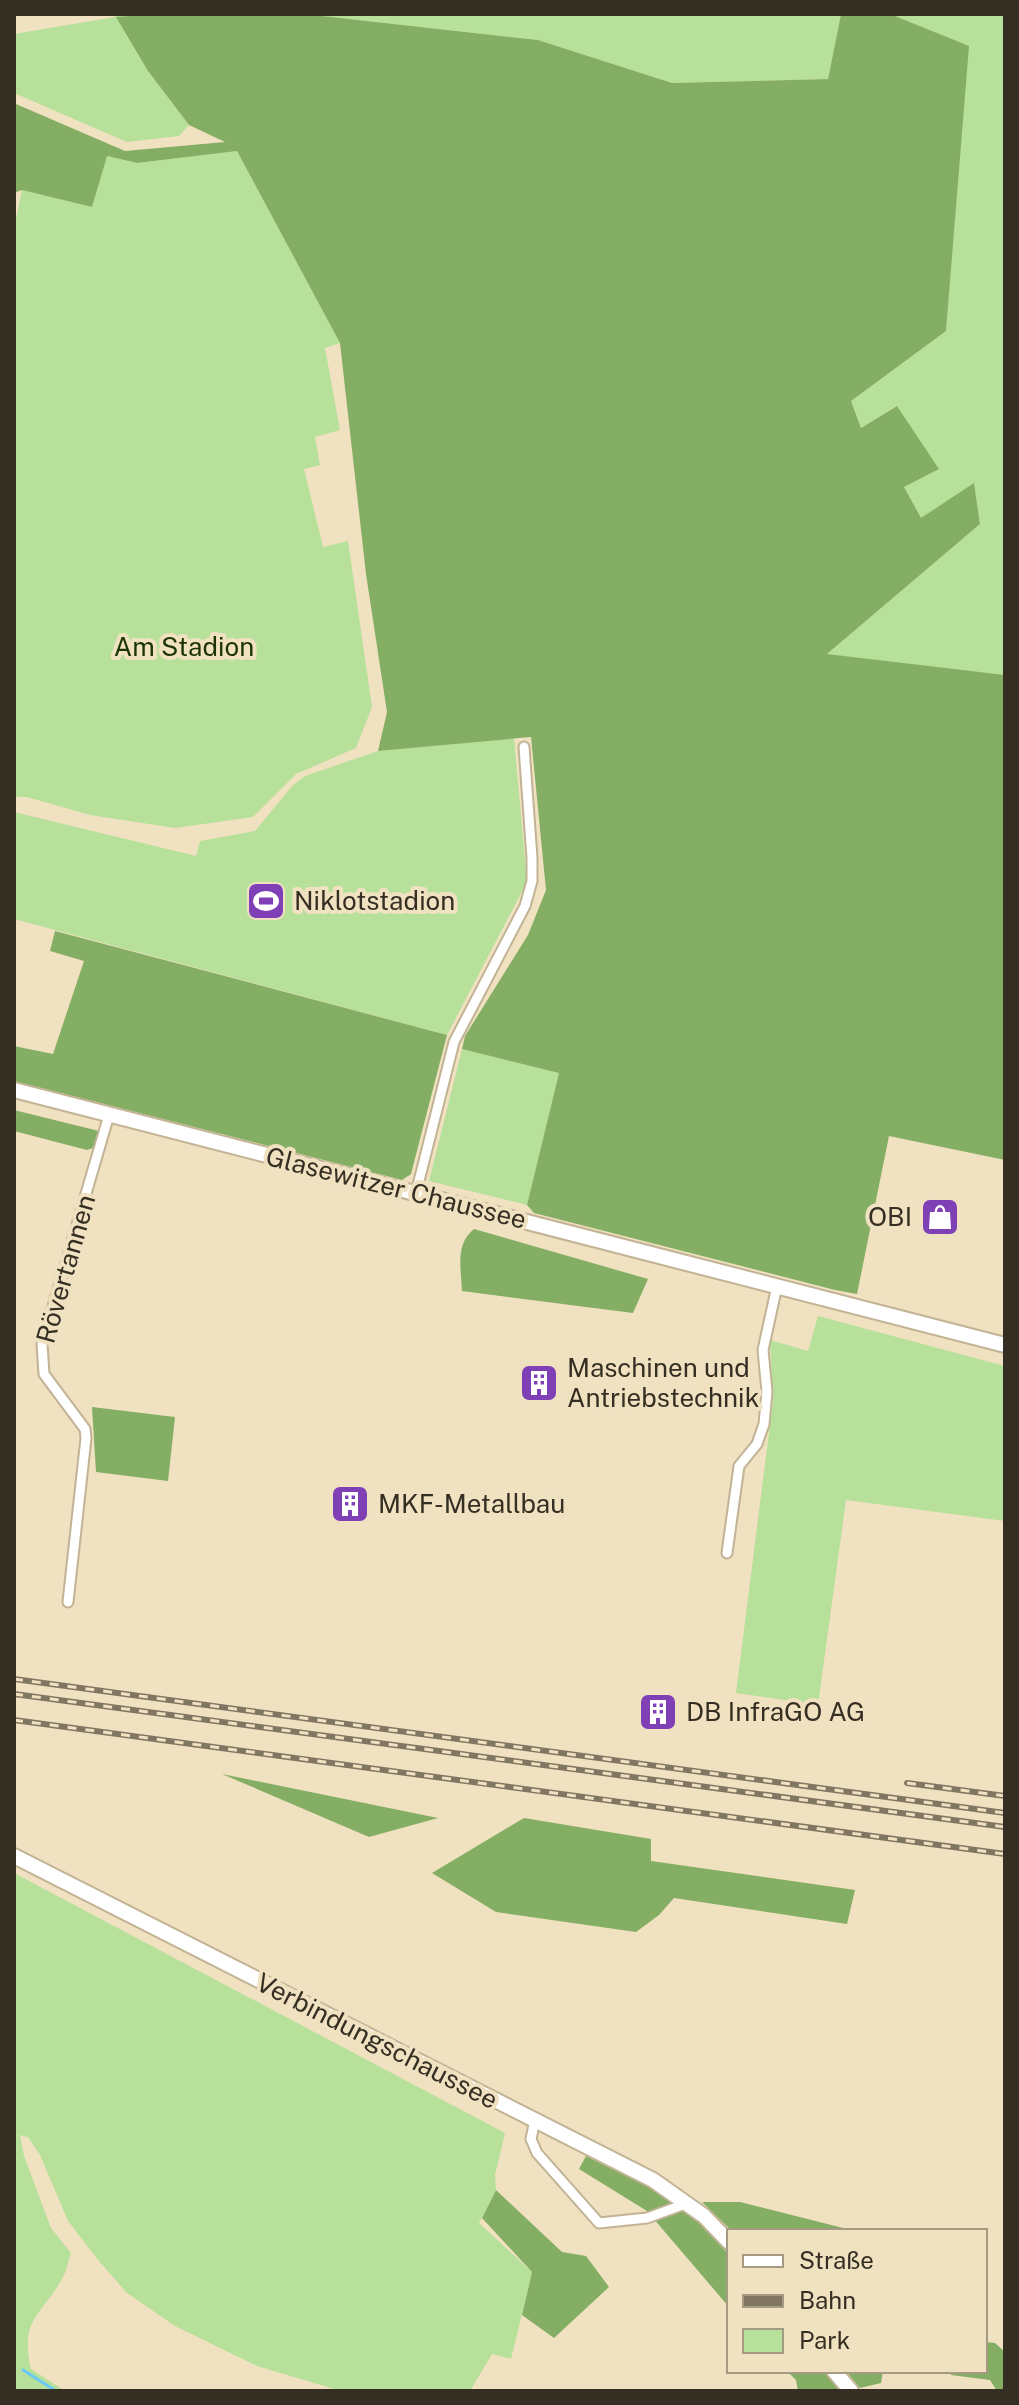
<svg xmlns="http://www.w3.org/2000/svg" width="1019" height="2405" font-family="'Public Sans',sans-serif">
	<rect width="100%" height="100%" fill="#f0e1c1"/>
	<!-- green -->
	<path fill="#b7e09a" d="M115 14H154L117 17 148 71 189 125 179 136 127 142 14 93V34L115 17Z
		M304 14H841L828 79 672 83 538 40Z
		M890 14H1005V675L826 655 980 524 974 484 921 519 904 487 938 469 896 406 861 428 851 401 946 331 968 46Z
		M237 151 340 343 325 348 340 430 315 437 320 465 304 469 323 547 348 541 372 707 356 748 296 774 253 817 175 828 90 815 27 797H14V228L22 190 92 207 106 156 137 163Z
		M514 738 527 882 447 1035 14 919V812L196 856 200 841 255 831 293 785 305 776 378 751Z
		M462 1049 559 1073 527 1205 429 1181Z
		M818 1316 1005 1366V1521L846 1500 818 1705 736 1693 773 1401 770 1340 808 1351Z
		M14 1873 505 2133 495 2175 496 2190 479 2223 532 2272 511 2359 492 2354 470 2391H341L257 2366 175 2326 127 2293 98 2260 68 2221 40 2155 28 2137 20 2135 24 2156 51 2228 71 2253C68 2261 67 2270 63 2277 42 2316 19 2318 31 2369L65 2391H14Z"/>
	<!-- forest -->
	<path fill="#84ae63" d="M154 14H304L538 40 672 83 828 79 841 14H890L969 46 946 331 851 401 861 428 897 406 939 469 904 487 921 518 974 483 980 524 827 654 1005 675V1160L889 1136 857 1294 835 1290 534 1213 527 1205 559 1073 462 1049 465 1036 528 935 546 890 531 737 378 751 387 712 366 574 340 343 237 151 137 163 107 156 92 207 22 190 14 193V106L16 104 125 151 225 142 189 125 148 71 116 17Z
		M55 931 447 1035 411 1174 402 1180 14 1081V1046L53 1054 84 961 50 951Z
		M14 1110 99 1131 93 1148 87 1150 14 1131Z
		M474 1229 648 1279 633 1313 462 1291C461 1268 455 1244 474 1229Z
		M92 1407 175 1417 168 1481 96 1472Z
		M222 1774 438 1818 369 1837Z
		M524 1818 651 1839V1861L855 1890 847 1924 674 1898 659 1915 636 1932 496 1912 432 1873Z
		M586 2156C621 2174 661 2189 691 2213 705 2225 717 2241 729 2255V2307L647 2211 579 2169Z
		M496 2190 562 2252 586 2256 609 2287 554 2338 522 2315 532 2272 482 2218Z
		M702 2202H740L855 2231H732Z
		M985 2342 995 2343 1005 2352V2391H997L990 2380 951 2375V2371H985Z
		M787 2371H824L840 2391H798L796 2380Z
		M846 2371H883L881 2383 860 2388Z"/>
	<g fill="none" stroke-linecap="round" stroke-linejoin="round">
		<!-- stream -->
		<path stroke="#69c9f8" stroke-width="3" d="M23 2370 56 2391"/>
		<defs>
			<path id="street" d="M416 1193 454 1042 525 906 532 881V858L524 747
				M727 1553 739 1466 757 1444 764 1424 767 1392 763 1350 777 1286
				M68 1602 86 1438 85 1429 44 1374 42 1344 109 1115
				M535 2120 531 2139 537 2153 599 2223 647 2218 688 2203"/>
			<path id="secondary" d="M14 1090 1005 1345"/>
			<path id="primary" d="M14 1856 653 2180 704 2216 729 2242
				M834 2371 851 2391"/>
		</defs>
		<!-- street casing -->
		<use href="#street" stroke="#c1b394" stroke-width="13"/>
		<!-- secondary casing -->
		<use href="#secondary" stroke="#c1b394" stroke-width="18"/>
		<!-- primary casing -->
		<use href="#primary" stroke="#c1b394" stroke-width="18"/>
		<!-- street -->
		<use href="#street" stroke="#fff" stroke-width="9"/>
		<!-- secondary -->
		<use href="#secondary" stroke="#fff" stroke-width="14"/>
		<!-- primary -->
		<use href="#primary" stroke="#fff" stroke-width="14"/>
		<defs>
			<path id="rail" d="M14 1679 1005 1813
				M14 1694 1005 1827
				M14 1720 1005 1854
				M907 1783 1005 1796"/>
		</defs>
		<!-- rail casing -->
		<use href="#rail" stroke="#807662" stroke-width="6"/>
		<!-- rail -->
		<use href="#rail" stroke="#f0e1c1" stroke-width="3" stroke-dasharray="9" stroke-linecap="butt"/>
	</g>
	<!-- icons -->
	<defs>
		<symbol id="stadium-square" viewBox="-11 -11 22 22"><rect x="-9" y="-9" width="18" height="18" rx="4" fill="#7f40b5" stroke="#f0e1c1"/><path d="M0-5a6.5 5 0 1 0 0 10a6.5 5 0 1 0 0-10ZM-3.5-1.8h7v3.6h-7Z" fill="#fff"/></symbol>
		<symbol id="shop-square" viewBox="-11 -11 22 22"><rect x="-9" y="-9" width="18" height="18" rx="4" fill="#7f40b5" stroke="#f0e1c1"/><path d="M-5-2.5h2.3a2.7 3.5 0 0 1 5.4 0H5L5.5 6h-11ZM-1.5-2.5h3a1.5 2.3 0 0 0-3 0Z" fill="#fff"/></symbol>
		<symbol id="building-square" viewBox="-11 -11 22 22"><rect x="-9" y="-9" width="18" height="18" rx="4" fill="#7f40b5" stroke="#f0e1c1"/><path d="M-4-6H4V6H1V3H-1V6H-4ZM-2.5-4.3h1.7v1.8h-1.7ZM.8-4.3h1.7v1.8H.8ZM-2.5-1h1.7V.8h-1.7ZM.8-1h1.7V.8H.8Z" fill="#fff"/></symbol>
	</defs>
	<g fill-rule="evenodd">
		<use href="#stadium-square" x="244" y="879" width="44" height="44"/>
		<use href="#shop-square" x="918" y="1195" width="44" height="44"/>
		<use href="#building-square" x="517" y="1361" width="44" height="44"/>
		<use href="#building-square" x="328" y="1482" width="44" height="44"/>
		<use href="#building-square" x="636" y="1690" width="44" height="44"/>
	</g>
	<g text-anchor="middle" stroke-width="8" stroke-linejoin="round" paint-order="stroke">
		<!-- park labels -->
		<g font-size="26" fill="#1b3500" stroke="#f0e1c1">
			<text x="184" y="656">Am Stadion</text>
		</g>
		<!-- poi labels -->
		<g font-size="26" fill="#352f23" stroke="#f0e1c1" text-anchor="start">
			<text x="294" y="910">Niklotstadion</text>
			<text x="912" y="1226" text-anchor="end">OBI</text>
			<text x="567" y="1377">Maschinen und<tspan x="567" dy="30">Antriebstechnik</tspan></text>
			<text x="378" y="1513">MKF-Metallbau</text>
			<text x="686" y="1721">DB InfraGO AG</text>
		</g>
		<!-- street labels -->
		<g font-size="26" fill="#352f23" stroke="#f0e1c1">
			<text transform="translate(396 1188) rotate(14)" y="9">Glasewitzer Chaussee</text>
			<text transform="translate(66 1269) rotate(-74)" y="9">Rövertannen</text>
			<text transform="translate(377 2041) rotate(27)" y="9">Verbindungschaussee</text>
		</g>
	</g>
	<!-- border -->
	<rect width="1019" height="2405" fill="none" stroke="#352f23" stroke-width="32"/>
	<!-- legend -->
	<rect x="727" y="2229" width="260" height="144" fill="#f0e1c1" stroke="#a59a82" stroke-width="2"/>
	<rect x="743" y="2255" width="40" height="12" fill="#ffffff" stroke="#a59a82" stroke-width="2"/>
	<text x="799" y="2269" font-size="24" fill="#352f23">Straße</text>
	<rect x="743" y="2295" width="40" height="12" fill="#807662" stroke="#a59a82" stroke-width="2"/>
	<text x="799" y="2309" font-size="24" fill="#352f23">Bahn</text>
	<rect x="743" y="2329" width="40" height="24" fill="#b7e09a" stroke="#a59a82" stroke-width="2"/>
	<text x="799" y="2349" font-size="24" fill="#352f23">Park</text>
</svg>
